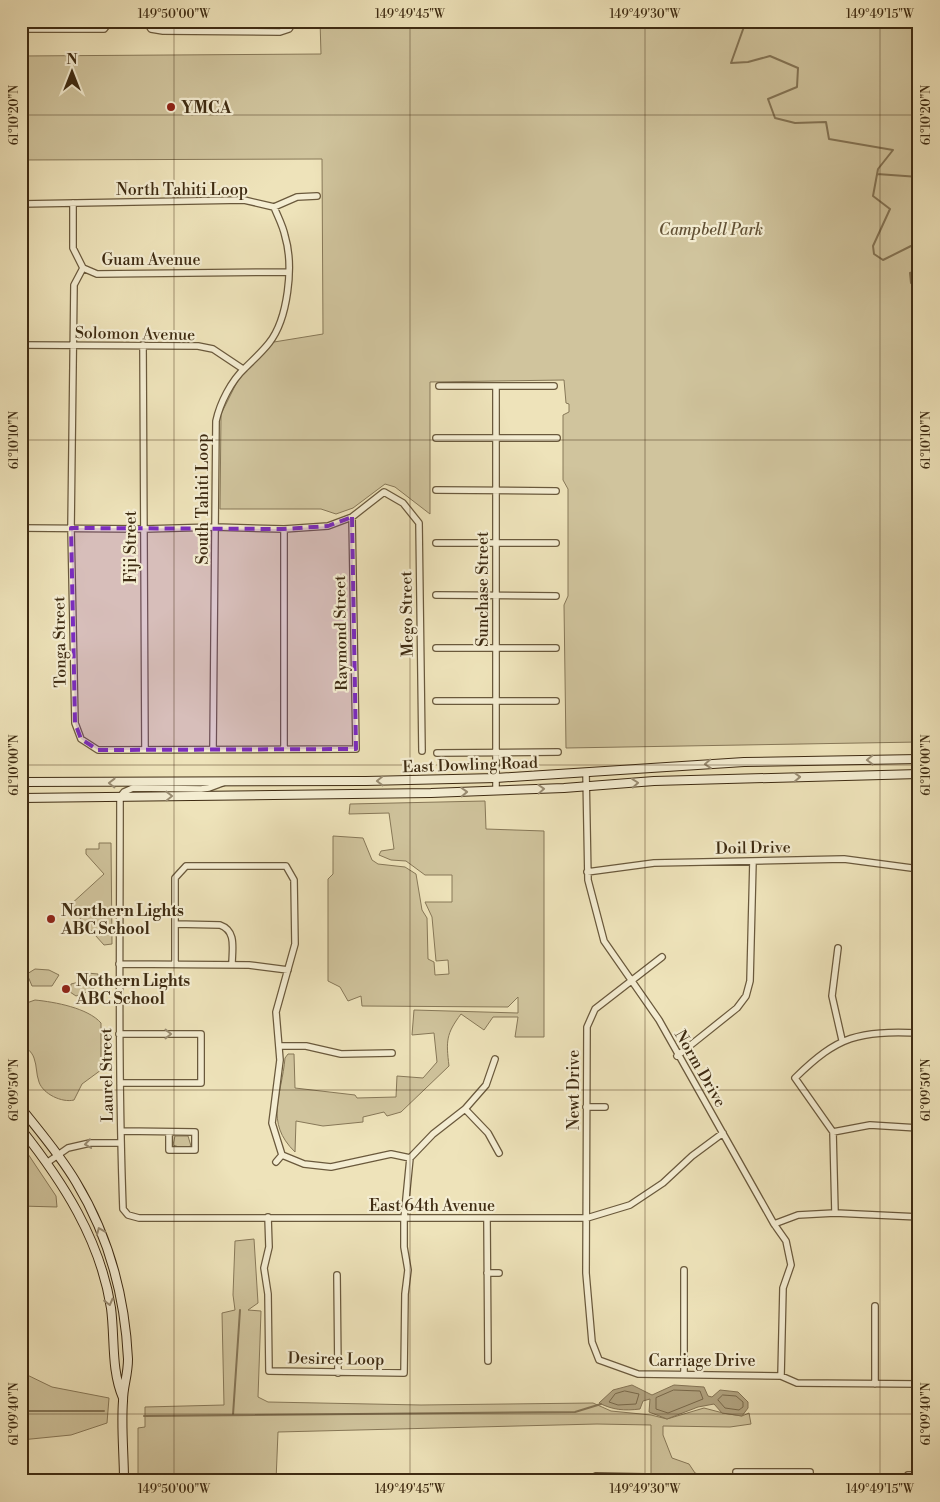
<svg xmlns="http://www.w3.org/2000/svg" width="940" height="1502" font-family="'Libre Bodoni',serif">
	<rect width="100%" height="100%" fill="#eee3ba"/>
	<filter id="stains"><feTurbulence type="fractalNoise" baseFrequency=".004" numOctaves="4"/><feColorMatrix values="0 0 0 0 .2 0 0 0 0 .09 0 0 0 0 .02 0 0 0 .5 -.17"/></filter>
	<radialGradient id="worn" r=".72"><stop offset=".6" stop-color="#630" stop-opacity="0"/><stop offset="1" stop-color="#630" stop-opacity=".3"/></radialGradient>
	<!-- green -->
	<path fill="#d0c49d" stroke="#877858" d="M320 21H919V742L566 748 564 605 568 596V489L563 480V415L569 412V404L566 403 564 380 430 382V514L395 487 385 484 353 508 336 514 321 509H220L221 414 242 372 274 342 323 334 322 159 21 160V56L321 54Z
		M485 801 486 829 544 831V1037H515L518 1017H493L484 1030 461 1014C446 1034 446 1041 449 1066L401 1112 387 1116 384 1112 363 1117V1122L323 1126 296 1121 295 1152C264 1122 282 1095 285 1058L288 1054H294L295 1088 355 1095 357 1098 396 1097 397 1076 423 1078 437 1062 434 1033 412 1035 414 1010 518 1013V997L508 1007 362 1006 361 996 348 1001 340 987 328 981V879L333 874V836L363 838 372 860 378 864 405 867 416 874 422 910 427 918 428 959 434 962 435 975 449 974 448 960 436 961 432 917 425 902H452V875H425L406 861 391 860 379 855 381 851 394 849 389 813 349 814 350 804Z
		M99 843H111L112 944 104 945 69 906 104 874 86 854V849H99Z
		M35 969 49 970 59 975 52 986H32L27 974Z
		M87 973 98 974 99 981 92 990 76 996 70 992 71 984 79 982Z
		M35 1000C55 1002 88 1008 101 1023V1070L82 1084 74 1100C62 1103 43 1094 39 1082 36 1074 37 1066 34 1058 32 1052 27 1048 21 1044V1005Z
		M175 1136H188L191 1146 182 1148 173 1145Z
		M21 1154H28L56 1196 57 1207 21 1206Z
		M254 1239 258 1303 248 1310 261 1311 258 1397 268 1402 421 1405 593 1403 611 1411 651 1415 667 1419 704 1408 723 1413 742 1416 749 1413 751 1424 730 1427 663 1426V1435L672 1458 689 1464 695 1473 722 1481H651V1425L597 1424 278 1432 276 1481H138V1428L145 1427V1407L224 1405 222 1313 235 1310 233 1295 235 1241Z
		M21 1372 52 1387 109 1398 107 1423 71 1435 21 1440Z"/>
	<!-- water -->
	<path fill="#b2a481" stroke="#847455" d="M632 1385 652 1395 674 1385 704 1387 708 1396 712 1397 720 1390 738 1392 748 1402V1408L742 1416 722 1413 714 1404 698 1407 667 1419 649 1412 650 1399 643 1401 640 1409C624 1411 613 1410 599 1403L613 1390Z"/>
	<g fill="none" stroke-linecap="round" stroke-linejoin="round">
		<!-- shore -->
		<path stroke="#78684a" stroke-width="1" d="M674 1390 700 1391 703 1399 668 1413 656 1409V1398Z
			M625 1391 639 1394 636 1404 618 1405 609 1402 615 1394Z
			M723 1395 736 1396 743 1402V1407L739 1410 725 1408 718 1400Z"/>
		<!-- stream -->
		<path stroke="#847455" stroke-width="2" d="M746 21 731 63 748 62 770 56 798 68 797 87 768 99 775 118 795 123 826 122 829 139 893 150 878 169 873 196 890 209 873 246 874 254 883 260 911 246 919 248
			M877 174 919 177
			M919 270 910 273 911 283 919 286
			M21 1411H104
			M233 1415 240 1310
			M144 1416 575 1412 601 1404"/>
		<defs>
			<path id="street" d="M146 21 151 29 163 31 280 32 289 29 294 21
				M194 21V31
				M242 21V31
				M21 29H104L110 21
				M73 203V248L83 268 97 274 288 272
				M21 204 244 200 274 207C278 217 283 226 285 236 294 266 288 319 269 343 262 352 253 360 245 368 231 381 220 403 216 421L213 749
				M274 207 297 197 317 196
				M83 268 74 285 71 528 75 723 81 739 98 750 356 749 352 517
				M21 345 198 346 213 349 243 369
				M143 345 145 750
				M439 386H554
				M496 386V791
				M436 438H557
				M436 490 556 491
				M21 528 144 529 215 527 284 529 328 526 352 517 384 492 403 503 419 523 422 751
				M436 543H556
				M436 595 556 596
				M436 648H556
				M436 701H556
				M284 749V529
				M437 753 558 752
				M586 773 588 880 604 941 659 1020 774 1224 786 1241 791 1265 783 1288 781 1376
				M225 782 209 788 201 789 133 788 124 792 120 797C120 934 118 1072 123 1209L128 1215 139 1218H587L630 1205 663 1183 692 1156 723 1133
				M587 872 654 863 844 859 919 869
				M175 924 220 925C237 931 232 949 232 965
				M838 948 832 996 842 1040
				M662 957 595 1009 587 1027 586 1273 592 1342 599 1360 638 1374 781 1376 797 1383 919 1384
				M175 963V878L186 866H286L294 880 295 944 276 1012 280 1060 272 1123 282 1155 304 1164 331 1167 391 1154 410 1158
				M119 964 249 965 288 970
				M119 1034H201V1083H120
				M280 1046H306L341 1054 392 1053
				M677 1056 737 1008 746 996 750 981 753 861
				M586 1107H605
				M465 1109 488 1133 499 1153
				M121 1131 195 1132V1150H169V1132
				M833 1132 870 1125 918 1128
				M48 1162 68 1148 90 1143H121
				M276 1162 282 1155
				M835 1213 833 1132 795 1078C839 1035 858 1031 919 1033
				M268 1217 269 1247 264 1268 268 1294 269 1371 404 1373 405 1294 408 1270 404 1247V1219L410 1158 433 1134 465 1109 486 1085 495 1059
				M487 1219 488 1361
				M774 1224 798 1215 835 1213 919 1217
				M487 1273H499
				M337 1275 338 1373
				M684 1374V1270
				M875 1384V1306
				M736 1472H810V1481
				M383 1481H393
				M597 1481 596 1476 646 1477
				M908 1481V1475H919"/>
			<path id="secondary" d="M21 782 366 781 496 778 744 762 919 759
				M21 798 431 793 564 788 654 781 919 774
				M21 1108C40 1132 60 1155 76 1182 108 1235 125 1297 128 1359 128 1376 123 1386 123 1401 121 1427 124 1454 124 1481
				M21 1129C63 1182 100 1239 111 1308 115 1339 111 1370 123 1398"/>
		</defs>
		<!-- street casing -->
		<use href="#street" stroke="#6a593c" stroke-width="8"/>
		<!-- secondary casing -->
		<use href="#secondary" stroke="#3e2b12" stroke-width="10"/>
		<!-- street -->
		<use href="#street" stroke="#f4edd2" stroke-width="5.5"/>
		<!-- secondary -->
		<use href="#secondary" stroke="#f4edd2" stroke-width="8"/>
	</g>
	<!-- one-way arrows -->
	<defs><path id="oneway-chevron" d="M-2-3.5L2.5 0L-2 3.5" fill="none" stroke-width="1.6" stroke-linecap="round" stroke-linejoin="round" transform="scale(1.25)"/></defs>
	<g stroke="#998c72">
		<use href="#oneway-chevron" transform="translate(870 760) rotate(179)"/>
		<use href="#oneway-chevron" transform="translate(708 764) rotate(176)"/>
		<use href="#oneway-chevron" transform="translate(797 777) rotate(-2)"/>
		<use href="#oneway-chevron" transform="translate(380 781) rotate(179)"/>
		<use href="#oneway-chevron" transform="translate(112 783) rotate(-179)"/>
		<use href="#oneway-chevron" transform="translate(635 783) rotate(-5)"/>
		<use href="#oneway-chevron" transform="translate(541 789) rotate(-3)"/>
		<use href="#oneway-chevron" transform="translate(464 792) rotate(-2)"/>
		<use href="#oneway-chevron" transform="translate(169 796) rotate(-1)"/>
		<use href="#oneway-chevron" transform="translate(168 1034)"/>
		<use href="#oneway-chevron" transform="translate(88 1144) rotate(172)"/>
		<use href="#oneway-chevron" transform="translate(100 1231) rotate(-112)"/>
		<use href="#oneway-chevron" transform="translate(109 1302) rotate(76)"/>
	</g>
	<!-- marked area -->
	<path fill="#7b2cbf" fill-opacity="0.2" stroke="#7b2cbf" stroke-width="4" stroke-dasharray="10 6" stroke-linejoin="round" d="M352 517 356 749 98 750 81 739 75 723 71 528 284 529 328 526Z"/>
	<!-- ticks -->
	<path fill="none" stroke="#3e2b12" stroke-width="1" stroke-opacity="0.45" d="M174 21V1481M410 21V1481M645 21V1481M880 21V1481M21 115H919M21 440H919M21 765H919M21 1090H919M21 1414H919"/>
	<!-- markers -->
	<g fill="#8f2418" stroke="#f4edd2" stroke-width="2">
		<circle cx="171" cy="107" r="5"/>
		<circle cx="51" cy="919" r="5"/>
		<circle cx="66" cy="989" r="5"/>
	</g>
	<g text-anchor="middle" stroke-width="4.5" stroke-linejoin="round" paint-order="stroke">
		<!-- poi labels -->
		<g font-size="16" font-weight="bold" fill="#3e2b12" stroke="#f4edd2" text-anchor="start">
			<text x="181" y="113">YMCA</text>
			<text x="61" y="916">Northern Lights<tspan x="61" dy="18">ABC School</tspan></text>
			<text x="76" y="986">Nothern Lights<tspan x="76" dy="18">ABC School</tspan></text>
		</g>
		<!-- street labels -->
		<g font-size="16" fill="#3e2b12" stroke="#f4edd2">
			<text x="182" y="195">North Tahiti Loop</text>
			<text x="151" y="265">Guam Avenue</text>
			<text transform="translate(135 333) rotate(1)" y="6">Solomon Avenue</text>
			<text transform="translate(202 499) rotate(-90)" y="6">South Tahiti Loop</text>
			<text transform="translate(130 547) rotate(-90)" y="6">Fiji Street</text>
			<text transform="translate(482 589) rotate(-90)" y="6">Sunchase Street</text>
			<text transform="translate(406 614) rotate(-91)" y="6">Mego Street</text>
			<text transform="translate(340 633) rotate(-91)" y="6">Raymond Street</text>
			<text transform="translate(59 642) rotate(-91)" y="6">Tonga Street</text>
			<text transform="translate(470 764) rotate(-2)" y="6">East Dowling Road</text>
			<text transform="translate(753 847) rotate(-1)" y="6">Doil Drive</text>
			<text transform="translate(701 1068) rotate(60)" y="6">Norm Drive</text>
			<text transform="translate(106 1075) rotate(-91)" y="6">Laurel Street</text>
			<text transform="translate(573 1090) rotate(-90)" y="6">Newt Drive</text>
			<text x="432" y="1211">East 64th Avenue</text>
			<text transform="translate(336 1358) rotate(1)" y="6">Desiree Loop</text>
			<text x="702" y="1366">Carriage Drive</text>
		</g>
		<!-- park labels -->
		<g font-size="16" font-style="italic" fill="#625135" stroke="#f4edd2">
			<text x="711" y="235">Campbell Park</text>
		</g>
	</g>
	<!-- margin -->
	<rect width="940" height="1502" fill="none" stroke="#eee3ba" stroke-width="55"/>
	<!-- north arrow -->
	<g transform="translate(72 72)" stroke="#f4edd2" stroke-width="4" paint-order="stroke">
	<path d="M0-4L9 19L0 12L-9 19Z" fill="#3e2b12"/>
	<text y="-8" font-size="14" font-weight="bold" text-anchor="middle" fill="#3e2b12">N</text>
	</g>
	<rect x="28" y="28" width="884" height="1446" fill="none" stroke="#3e2b12" stroke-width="2"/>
	<g font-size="12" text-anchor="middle" fill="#3e2b12">
		<text x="174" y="18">149°50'00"W</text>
		<text x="410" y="18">149°49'45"W</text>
		<text x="645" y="18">149°49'30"W</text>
		<text x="880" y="18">149°49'15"W</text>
		<text transform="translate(14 115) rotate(-90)" y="4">61°10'20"N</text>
		<text transform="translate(926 115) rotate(-90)" y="4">61°10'20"N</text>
		<text transform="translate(14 440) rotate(-90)" y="4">61°10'10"N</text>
		<text transform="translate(926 440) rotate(-90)" y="4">61°10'10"N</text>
		<text transform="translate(14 765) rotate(-90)" y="4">61°10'00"N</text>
		<text transform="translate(926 765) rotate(-90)" y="4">61°10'00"N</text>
		<text transform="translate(14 1090) rotate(-90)" y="4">61°09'50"N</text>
		<text transform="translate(926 1090) rotate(-90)" y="4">61°09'50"N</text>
		<text transform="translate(14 1414) rotate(-90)" y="4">61°09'40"N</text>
		<text transform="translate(926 1414) rotate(-90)" y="4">61°09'40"N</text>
		<text x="174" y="1493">149°50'00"W</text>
		<text x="410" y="1493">149°49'45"W</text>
		<text x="645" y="1493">149°49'30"W</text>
		<text x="880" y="1493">149°49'15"W</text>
	</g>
	<rect width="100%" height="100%" filter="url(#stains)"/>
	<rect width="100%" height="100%" fill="url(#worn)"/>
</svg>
